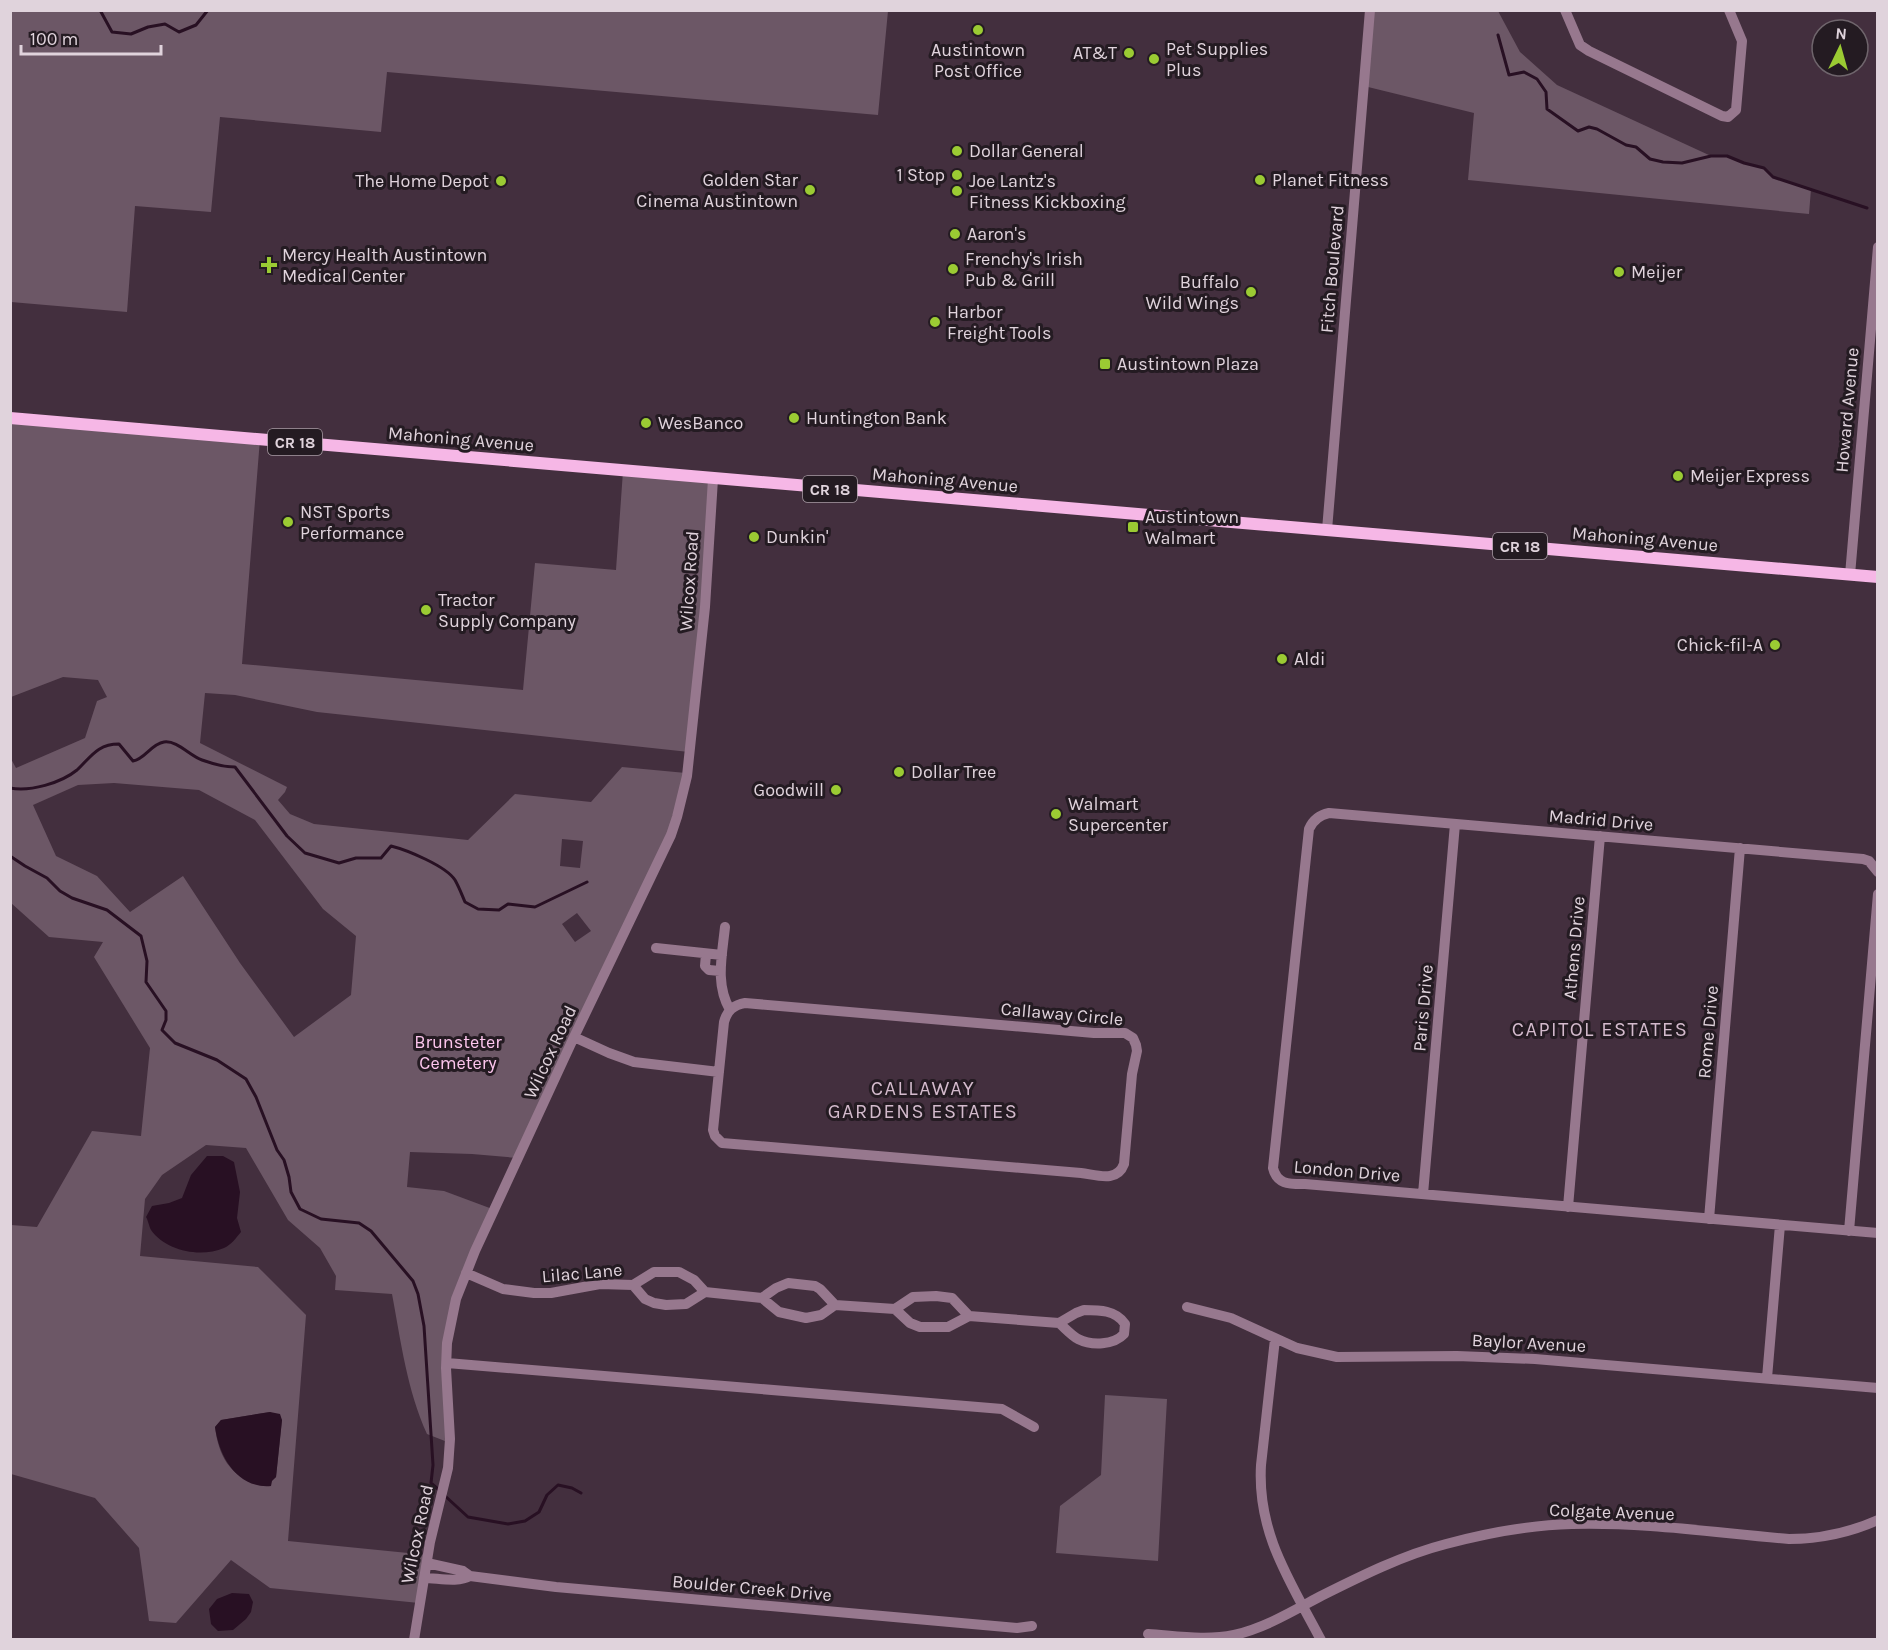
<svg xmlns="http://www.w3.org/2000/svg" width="1888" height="1650" font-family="Karla,sans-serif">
	<rect width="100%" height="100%" fill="#432f3e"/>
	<!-- green -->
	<path fill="#6c5766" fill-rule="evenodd" d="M10 11 11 10 888 11 878 115 387 72 381 132 220 117 211 212 135 206 127 312 11 302Z
		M1370 11H1498L1520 52 1557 85 1711 156H1727L1744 163 1764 168 1773 177 1811 189 1809 214 1468 180 1474 113 1364 86Z
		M11 418 260 439 242 664 523 690 535 563 616 570 623 471 713 479 689 752 317 712 235 695 205 693 200 743 287 787 285 792 278 800 290 814 314 824 468 840 515 794 591 802 622 767 686 773 677 817 518 1158 472 1154 410 1152 407 1187 444 1191 495 1210 450 1323V1443L427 1434C407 1390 401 1342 392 1294L335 1290 336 1276 320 1248 288 1220 246 1148 206 1145 162 1175 145 1199 140 1256 258 1267 306 1315 288 1541 428 1555 419 1603 270 1588 231 1560 176 1623 149 1621 139 1548 95 1498 11 1474V1225L37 1227 92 1131 141 1136 150 1048 94 957 103 942 49 937 11 903 10 757 16 768 85 738 97 701 107 697 98 680 63 677 11 697ZM114 783 199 790 255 820 323 909 356 936 351 995 294 1037 240 963 183 876 130 912 97 876 56 856 33 805 78 785ZM562 839 583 841 580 868 560 866ZM577 913 591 931 575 942 562 924ZM270 1412 282 1420 276 1477 265 1486C232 1479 219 1459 215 1427L221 1420Z
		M1105 1395 1167 1399 1158 1561 1056 1553 1060 1506 1101 1475Z"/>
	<!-- water -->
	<path fill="#281023" d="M207 1156H223L234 1162 240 1192 237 1218 241 1232C236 1238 231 1245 224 1248 200 1258 166 1251 151 1230 149 1226 148 1220 146 1217L152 1206 169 1203 182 1198 191 1175Z
		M270 1412 280 1414 282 1420 276 1477 272 1481 271 1486C237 1489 219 1456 215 1427L221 1420Z
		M232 1593 249 1594 253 1602 251 1612 246 1619 233 1630 218 1631 211 1624 209 1609 217 1599Z"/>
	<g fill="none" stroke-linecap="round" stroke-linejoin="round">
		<!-- stream -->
		<path stroke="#281023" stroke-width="3" d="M100 10 112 32 131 34 148 27 165 24 179 32 196 25 208 10
			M1498 35 1509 75 1524 72 1537 79 1546 92 1547 109 1578 131 1589 127 1597 129 1626 145 1636 147 1650 159 1663 162 1682 163 1711 156H1727L1744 163 1764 168 1773 177 1867 208
			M10 788C30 792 61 783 77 770 91 757 97 744 119 744L133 761C145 759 151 744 164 742 177 740 190 756 202 760 213 764 224 767 235 767L287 836 305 853 339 863 356 858H381L391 846C407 850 446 866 455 880 459 887 462 895 465 902L478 909 499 910 508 904 535 907 587 882
			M10 856 25 866 47 878 60 891 72 898 107 910 141 936 147 961 146 982 166 1011V1020L162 1030 175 1043 217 1060 246 1079 256 1097 277 1150 284 1160 289 1177 291 1192 300 1209 321 1219 359 1223 371 1231 413 1281 418 1294 424 1326 433 1465 431 1483 439 1490
			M444 1495 468 1517 508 1524 525 1521 539 1512 547 1495 558 1485 572 1488 581 1493"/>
		<!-- minor -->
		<path stroke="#97788e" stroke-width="10" d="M1565 10 1580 45 1589 51 1722 116 1728 117 1736 110 1742 41 1729 10
			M1327 530 1370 10
			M1850 575 1878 247
			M1878 872 1869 861 1863 859 1329 813C1319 815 1313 820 1309 829L1273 1168C1277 1185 1290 1184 1305 1184L1878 1233
			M725 927C722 956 715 984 730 1010
			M656 948 722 955
			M706 954 705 966 709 970 720 971
			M745 1003 1094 1033H1125L1133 1038 1136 1045 1137 1051 1132 1074 1124 1164C1117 1183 1097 1175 1081 1173L722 1143 715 1136 713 1130 724 1022C727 1011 733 1005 745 1003Z
			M574 1037 609 1053 634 1062 719 1072
			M1423 1194 1455 824
			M1568 1207 1600 836
			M1709 1219 1740 848
			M1849 1231 1878 894
			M466 1273 503 1289 534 1293H551L600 1284 633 1285 654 1272H679L694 1280 705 1292
			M633 1285 645 1299 654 1303 666 1305 686 1304 705 1292 762 1298 779 1312 806 1318 821 1315 835 1305 895 1309 913 1297 936 1296 952 1298 969 1316
			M762 1298 776 1288 788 1283 815 1286 820 1289 835 1305
			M1187 1307 1231 1318 1297 1348 1337 1357 1457 1356 1535 1359 1878 1388
			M895 1309 910 1323 920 1327H948L969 1316 1059 1323
			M1084 1310C1099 1310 1116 1310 1125 1324L1124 1334C1114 1345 1092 1346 1078 1339 1071 1335 1065 1328 1059 1323L1076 1313Z
			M1275 1339 1261 1465C1257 1533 1290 1581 1321 1640
			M447 1363 1002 1409 1034 1427
			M1767 1378 1780 1225
			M427 1563 463 1571 470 1576 556 1587 1017 1628 1032 1626
			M424 1578C438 1578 458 1583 470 1576
			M1148 1634C1177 1636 1206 1641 1234 1635 1265 1628 1293 1611 1321 1596 1361 1576 1403 1555 1446 1544 1487 1533 1530 1525 1572 1524 1644 1522 1717 1533 1789 1539 1820 1539 1849 1533 1878 1520
			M414 1640 430 1542 448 1468 450 1439 446 1368 447 1343 456 1299 475 1251 574 1037 671 835 677 817 687 776 705 607 713 479"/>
		<!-- major -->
		<path stroke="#f6b7e6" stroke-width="12" d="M10 418 1878 577"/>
	</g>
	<!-- markers -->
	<g fill="#9bcb33" stroke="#241b22" stroke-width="2">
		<circle cx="978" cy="30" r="6"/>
		<circle cx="1129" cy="53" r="6"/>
		<circle cx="1154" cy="59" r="6"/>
		<circle cx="957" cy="151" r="6"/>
		<circle cx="957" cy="175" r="6"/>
		<circle cx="1260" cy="180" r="6"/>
		<circle cx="501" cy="181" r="6"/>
		<circle cx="810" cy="190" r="6"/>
		<circle cx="957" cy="191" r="6"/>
		<circle cx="955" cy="234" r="6"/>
		<path d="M266 256h6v6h6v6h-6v6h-6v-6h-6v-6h6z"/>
		<circle cx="953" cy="269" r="6"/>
		<circle cx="1619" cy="272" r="6"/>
		<circle cx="1251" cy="292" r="6"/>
		<circle cx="935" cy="322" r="6"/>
		<rect x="1099" y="358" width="12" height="12" rx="3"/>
		<circle cx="794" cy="418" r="6"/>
		<circle cx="646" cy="423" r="6"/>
		<circle cx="1678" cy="476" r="6"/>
		<circle cx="288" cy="522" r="6"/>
		<rect x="1127" y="521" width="12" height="12" rx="3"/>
		<circle cx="754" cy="537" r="6"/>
		<circle cx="426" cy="610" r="6"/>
		<circle cx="1775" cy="645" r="6"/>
		<circle cx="1282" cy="659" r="6"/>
		<circle cx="899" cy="772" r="6"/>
		<circle cx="836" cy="790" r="6"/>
		<circle cx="1056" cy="814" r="6"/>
	</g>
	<g text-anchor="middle" stroke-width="6" stroke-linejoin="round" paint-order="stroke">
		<!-- shield labels -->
		<g fill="#241b22" stroke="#a89ca4" stroke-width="1.5">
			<rect x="268" y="429" width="54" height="26" rx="4.5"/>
			<rect x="803" y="476" width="54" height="26" rx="4.5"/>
			<rect x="1493" y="533" width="54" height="26" rx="4.5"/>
		</g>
		<g font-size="16" font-weight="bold" fill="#e0d3dc">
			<text x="295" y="448">CR 18</text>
			<text x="830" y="495">CR 18</text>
			<text x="1520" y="552">CR 18</text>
		</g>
		<!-- poi labels -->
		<g font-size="18" fill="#e0d3dc" stroke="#241b22" text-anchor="start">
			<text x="1166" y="55">Pet Supplies<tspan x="1166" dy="21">Plus</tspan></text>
			<text x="978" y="56" text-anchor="middle">Austintown<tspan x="978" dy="21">Post Office</tspan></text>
			<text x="1117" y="59" text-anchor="end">AT&amp;T</text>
			<text x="969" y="157">Dollar General</text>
			<text x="945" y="181" text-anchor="end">1 Stop</text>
			<text x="798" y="186" text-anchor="end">Golden Star<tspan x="798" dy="21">Cinema Austintown</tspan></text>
			<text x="1272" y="186">Planet Fitness</text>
			<text x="489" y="187" text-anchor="end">The Home Depot</text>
			<text x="969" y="187">Joe Lantz's<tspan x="969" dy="21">Fitness Kickboxing</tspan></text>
			<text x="967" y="240">Aaron's</text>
			<text x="282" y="261">Mercy Health Austintown<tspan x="282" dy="21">Medical Center</tspan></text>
			<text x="965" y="265">Frenchy's Irish<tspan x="965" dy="21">Pub &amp; Grill</tspan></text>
			<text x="1631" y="278">Meijer</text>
			<text x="1239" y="288" text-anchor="end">Buffalo<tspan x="1239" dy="21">Wild Wings</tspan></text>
			<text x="947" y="318">Harbor<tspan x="947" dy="21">Freight Tools</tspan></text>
			<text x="1117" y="370">Austintown Plaza</text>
			<text x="806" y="424">Huntington Bank</text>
			<text x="658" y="429">WesBanco</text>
			<text x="1690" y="482">Meijer Express</text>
			<text x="300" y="518">NST Sports<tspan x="300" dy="21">Performance</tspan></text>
			<text x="1145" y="523">Austintown<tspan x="1145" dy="21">Walmart</tspan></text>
			<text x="766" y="543">Dunkin'</text>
			<text x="438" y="606">Tractor<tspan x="438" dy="21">Supply Company</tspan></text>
			<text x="1763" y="651" text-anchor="end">Chick-fil-A</text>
			<text x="1294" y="665">Aldi</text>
			<text x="911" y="778">Dollar Tree</text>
			<text x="824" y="796" text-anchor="end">Goodwill</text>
			<text x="1068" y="810">Walmart<tspan x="1068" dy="21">Supercenter</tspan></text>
		</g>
		<!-- street labels -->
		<g font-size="18" fill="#e0d3dc" stroke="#241b22">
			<text transform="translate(1332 269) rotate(-85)" y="6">Fitch Boulevard</text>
			<text transform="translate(1847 410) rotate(-85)" y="6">Howard Avenue</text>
			<text transform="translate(461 439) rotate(5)" y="6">Mahoning Avenue</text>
			<text transform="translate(945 480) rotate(5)" y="6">Mahoning Avenue</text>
			<text transform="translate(1645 539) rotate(5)" y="6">Mahoning Avenue</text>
			<text transform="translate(689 581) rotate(-86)" y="6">Wilcox Road</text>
			<text transform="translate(1601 820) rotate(5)" y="6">Madrid Drive</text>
			<text transform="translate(1574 948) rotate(-85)" y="6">Athens Drive</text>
			<text transform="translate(1423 1008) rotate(-85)" y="6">Paris Drive</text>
			<text transform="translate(1062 1014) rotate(5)" y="6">Callaway Circle</text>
			<text transform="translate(1708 1032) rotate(-85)" y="6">Rome Drive</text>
			<text transform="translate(550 1052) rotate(-65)" y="6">Wilcox Road</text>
			<text transform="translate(1347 1171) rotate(5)" y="6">London Drive</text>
			<text transform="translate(582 1273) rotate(-5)" y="6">Lilac Lane</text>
			<text transform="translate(1529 1343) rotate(3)" y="6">Baylor Avenue</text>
			<text transform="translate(1612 1512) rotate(2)" y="6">Colgate Avenue</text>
			<text transform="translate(417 1534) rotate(-78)" y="6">Wilcox Road</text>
			<text transform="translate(752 1588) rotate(5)" y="6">Boulder Creek Drive</text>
		</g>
		<!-- park labels -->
		<g font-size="18" fill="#fdc6ee" stroke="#241b22">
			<text x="458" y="1048">Brunsteter<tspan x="458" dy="21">Cemetery</tspan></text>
		</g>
		<!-- neighbourhood labels -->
		<g font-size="20" letter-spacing="1.5" fill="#d3bacc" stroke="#241b22">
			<text x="1600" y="1036">CAPITOL ESTATES</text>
			<text x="923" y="1095">CALLAWAY<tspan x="923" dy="23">GARDENS ESTATES</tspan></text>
		</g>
	</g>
	<!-- border -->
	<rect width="1888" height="1650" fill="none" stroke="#e0d3dc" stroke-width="24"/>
	<!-- north arrow -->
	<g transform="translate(1840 48) rotate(5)"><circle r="28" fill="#241b22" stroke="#6f656c" stroke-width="1.5"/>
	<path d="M0-4.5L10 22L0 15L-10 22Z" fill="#9bcb33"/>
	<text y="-9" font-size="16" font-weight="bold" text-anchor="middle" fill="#e0d3dc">N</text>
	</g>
	<!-- scale -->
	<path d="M21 45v9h140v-9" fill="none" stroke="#e0d3dc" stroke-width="3"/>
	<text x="30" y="45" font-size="18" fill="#e0d3dc" stroke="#241b22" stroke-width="4.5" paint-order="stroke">100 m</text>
</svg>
